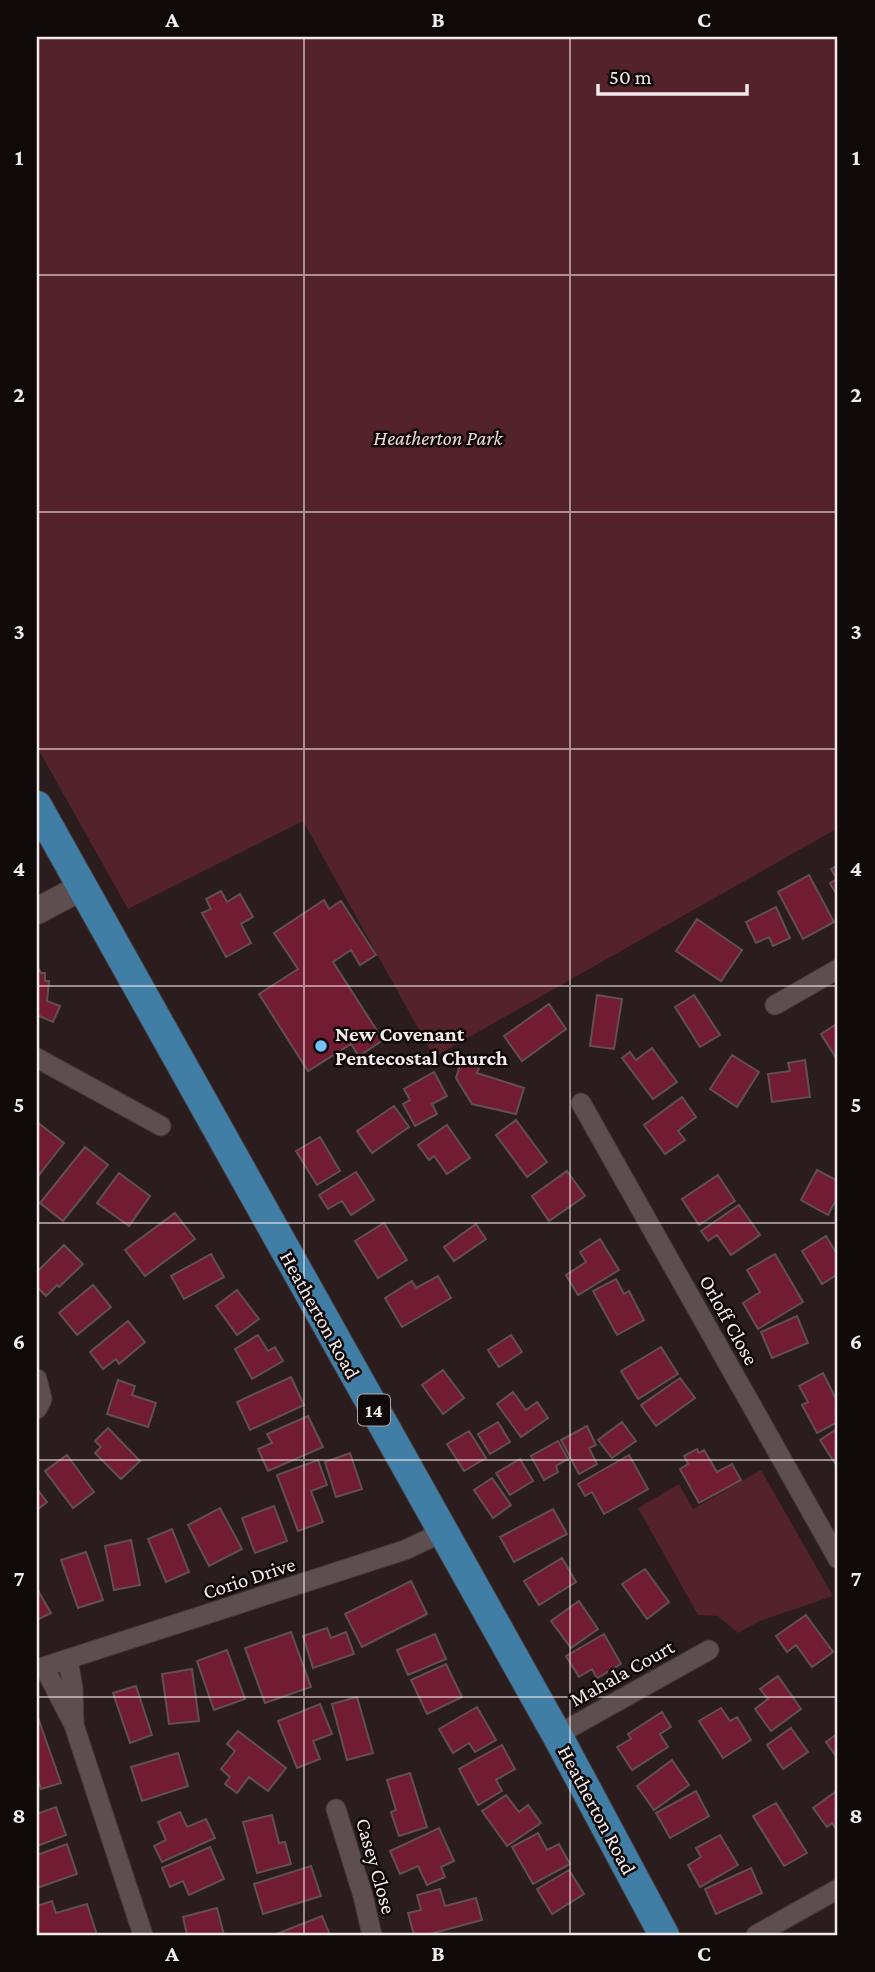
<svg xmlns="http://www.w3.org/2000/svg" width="875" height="1972" font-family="'Crimson Pro',serif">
	<rect width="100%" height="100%" fill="#2b1c1e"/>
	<!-- green -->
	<path fill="#53222b" d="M37 37H838V828L434 1057 303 821 128 909 37 747Z
		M761 1470 833 1596 760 1621 738 1633 718 1616 698 1615 638 1508 679 1484 693 1509Z"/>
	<!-- building -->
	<path fill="#711c32" stroke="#614f51" stroke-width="2" d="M838 865V897L830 883 837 879 831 869Z
		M809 875 834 922 803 939 778 892Z
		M221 891 227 902 240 894 253 917 241 924 251 943 226 957 202 913 211 909 206 899Z
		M324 900 329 909 341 901 376 955 360 965 351 950 333 962 383 1040 359 1056 351 1044 308 1071 259 994 298 969 274 933Z
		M776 907 790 938 773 946 769 937 756 943 746 922Z
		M697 919 742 950 721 981 676 951Z
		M37 966 41 973H45V981H49L47 1001 60 1006 53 1022 37 1015Z
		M597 995 622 999 614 1049 590 1046Z
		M694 995 720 1035 700 1047 675 1007Z
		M549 1004 566 1029 522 1061 504 1036Z
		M838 1023V1061L821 1034Z
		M652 1048 677 1082 653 1099 622 1058 630 1052 636 1060Z
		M732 1055 759 1072 737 1107 710 1089Z
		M462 1058 481 1063 477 1073 524 1088 516 1114 472 1104 456 1078Z
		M805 1060 810 1097 772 1102 768 1074 790 1071 788 1063Z
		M434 1072 447 1096 432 1104 437 1114 415 1126 403 1104 410 1100 404 1089Z
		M682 1097 696 1117 678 1131 685 1140 665 1154 644 1125Z
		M394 1106 409 1127 372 1153 357 1131Z
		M516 1120 547 1162 527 1177 496 1135Z
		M37 1122 64 1143 39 1175 37 1173Z
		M447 1125 470 1158 447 1174 434 1156 429 1160 418 1145Z
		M320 1137 340 1171 317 1185 296 1151Z
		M85 1147 108 1165 63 1221 40 1203Z
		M817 1170 838 1181V1196L828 1215 801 1200Z
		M567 1171 585 1196 549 1221 532 1196Z
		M356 1172 374 1200 351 1215 342 1201 328 1209 319 1195Z
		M119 1173 150 1196 129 1226 97 1203Z
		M718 1175 735 1201 699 1225 682 1199Z
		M739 1205 760 1235 731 1255 717 1235 708 1241 701 1231Z
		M175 1213 195 1239 145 1276 125 1250Z
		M384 1223 407 1260 378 1278 355 1241Z
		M476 1224 486 1239 454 1261 444 1247Z
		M826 1236 838 1256V1274L822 1284 802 1251Z
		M600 1239 619 1270 578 1295 566 1275 586 1262 580 1252Z
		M64 1245 83 1264 59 1287 57 1285 46 1296 37 1287V1272Z
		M211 1254 224 1277 184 1299 171 1276Z
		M775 1254 803 1302 758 1329 743 1303 760 1292 747 1270Z
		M438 1276 451 1298 402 1327 385 1298 412 1281 416 1288Z
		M616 1279 624 1294 629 1291 644 1320 617 1335 593 1291Z
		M93 1285 111 1307 77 1335 59 1313Z
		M237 1290 259 1319 237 1335 216 1306Z
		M797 1316 808 1343 772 1358 761 1332Z
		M128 1321 145 1342 119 1364 116 1359 103 1369 90 1352Z
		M258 1335 268 1351 275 1347 283 1361 252 1379 235 1349Z
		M511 1335 522 1352 499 1367 488 1350Z
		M661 1347 678 1374 638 1399 621 1371Z
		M443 1370 464 1398 443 1414 422 1385Z
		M823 1373 838 1403V1422L817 1433 802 1405 808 1402 799 1386Z
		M291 1377 304 1405 250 1430 237 1402Z
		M680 1378 695 1398 656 1426 641 1405Z
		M118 1380 135 1386 132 1395 156 1403 148 1427 107 1414Z
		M513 1392 526 1410 537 1402 548 1418 521 1437 497 1404Z
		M308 1416 323 1447 268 1471 258 1449 272 1443 267 1434Z
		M498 1422 510 1442 490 1454 478 1434Z
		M622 1422 636 1441 612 1458 598 1440Z
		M587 1426 596 1445 589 1448 597 1464 579 1474 561 1440Z
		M108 1428 140 1461 121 1479 95 1453 101 1447 95 1441Z
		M838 1428V1468L820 1440Z
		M469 1431 486 1458 464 1471 447 1444Z
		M558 1441 568 1459 556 1466 558 1472 544 1480 531 1456Z
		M697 1449 699 1453 704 1450 717 1472 732 1464 741 1480 699 1503 680 1469 688 1464 684 1456Z
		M350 1453 362 1489 336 1497 325 1462Z
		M67 1455 94 1492 73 1508 45 1471Z
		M629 1455 648 1489 604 1514 592 1492 585 1496 578 1484Z
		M520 1459 533 1481 510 1495 496 1473Z
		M318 1460 327 1485 311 1491 323 1522 298 1531 277 1475Z
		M492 1478 511 1505 493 1518 474 1490Z
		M37 1489 47 1502 37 1510Z
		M274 1506 287 1541 255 1553 242 1518Z
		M220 1508 242 1549 209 1566 188 1525Z
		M553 1509 567 1534 514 1562 500 1537Z
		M172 1529 189 1572 166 1582 148 1539Z
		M131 1540 140 1585 114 1590 105 1546Z
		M86 1552 103 1600 78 1608 61 1560Z
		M562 1558 576 1582 539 1605 524 1581Z
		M645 1569 669 1602 647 1619 622 1584Z
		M411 1581 427 1614 362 1647 345 1614Z
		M37 1589 51 1613 37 1620Z
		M579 1601 598 1629 571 1648 551 1621Z
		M806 1615 833 1652 812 1667 796 1645 787 1652 776 1636Z
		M327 1628 331 1638 346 1632 354 1654 313 1668 303 1636Z
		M291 1632 311 1687 265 1703 245 1648Z
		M435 1634 446 1659 408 1675 397 1650Z
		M604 1634 621 1664 597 1678 592 1669 579 1677 566 1656Z
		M227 1650 245 1699 214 1710 197 1661Z
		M446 1664 462 1697 427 1714 411 1680Z
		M192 1669 199 1721 169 1724 162 1674Z
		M778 1676 801 1709 771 1731 755 1709 768 1699 760 1689Z
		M136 1686 152 1735 130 1743 113 1693Z
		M357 1697 373 1753 347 1760 332 1704Z
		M320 1704 332 1734 313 1741 320 1759 297 1768 278 1721Z
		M477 1707 496 1740 475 1752 469 1743 453 1753 439 1729Z
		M721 1708 730 1721 737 1717 751 1740 723 1758 699 1721Z
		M662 1712 671 1727 660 1734 668 1747 632 1770 617 1747 631 1739 628 1734Z
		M37 1715 61 1783 41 1789 37 1776Z
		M791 1728 808 1752 783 1769 767 1745Z
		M238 1731 286 1768 268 1791 249 1777 237 1793 225 1784 230 1777 221 1769 235 1751 227 1744Z
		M836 1735 838 1738V1759L826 1742Z
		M502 1745 515 1769 496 1780 502 1791 478 1805 459 1769Z
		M178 1753 188 1786 142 1801 131 1767Z
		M672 1760 689 1785 654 1810 637 1786Z
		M410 1773 427 1827 399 1836 391 1812 396 1810 387 1780Z
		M838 1790V1832L832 1823 827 1827 813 1808Z
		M696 1791 709 1816 670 1838 656 1813Z
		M506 1795 519 1812 528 1805 541 1823 507 1846 482 1811Z
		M776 1803 807 1853 784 1866 753 1816Z
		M56 1807 66 1835 37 1846V1814Z
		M180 1812 187 1827 206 1819 215 1838 162 1862 154 1846 166 1840 158 1822Z
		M272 1815 279 1843 285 1842 291 1864 257 1873 243 1822Z
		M439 1828 454 1861 441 1867 445 1877 427 1885 418 1866 400 1874 390 1851Z
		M538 1833 547 1850 559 1844 570 1864 533 1884 512 1847Z
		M720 1835 738 1865 700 1887 688 1865 701 1857 696 1848Z
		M67 1844 77 1874 37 1888V1855Z
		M210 1847 224 1879 189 1895 183 1881 170 1887 162 1868Z
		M311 1866 321 1896 263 1914 254 1884Z
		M751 1868 762 1893 716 1914 705 1889Z
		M569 1870 584 1894 552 1914 537 1889Z
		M440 1889 445 1906 476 1898 482 1920 426 1935H414L408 1913 421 1910 417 1895Z
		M52 1901 56 1913 87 1904 97 1935H38L37 1906Z
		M217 1908 224 1935H187L183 1917Z
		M322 1916 330 1935H274Z"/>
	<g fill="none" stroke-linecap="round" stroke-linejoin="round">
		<defs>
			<path id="minor" d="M775 1005 838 969
				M37 1058 161 1126
				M581 1103 838 1559
				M37 1379 42 1399 37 1409
				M68 1660 73 1688 74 1724
				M44 1667 74 1725 143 1935
				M37 1669 405 1550 443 1532
				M557 1735 709 1650
				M336 1809 363 1896 372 1935
				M756 1935 838 1889"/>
			<path id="secondary" d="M37 911 82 887"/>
			<path id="primary" d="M37 806 557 1735 664 1935"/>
		</defs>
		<!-- minor casing -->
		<use href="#minor" stroke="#45393a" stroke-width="21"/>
		<!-- secondary casing -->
		<use href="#secondary" stroke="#45393a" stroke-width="28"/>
		<!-- primary casing -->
		<use href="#primary" stroke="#45393a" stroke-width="32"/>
		<!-- minor -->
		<use href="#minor" stroke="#5f4e50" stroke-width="19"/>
		<!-- secondary -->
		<use href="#secondary" stroke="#5f4e50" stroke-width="26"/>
		<!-- primary -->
		<use href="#primary" stroke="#407ea6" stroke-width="30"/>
	</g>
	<!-- grid -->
	<path fill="none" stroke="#f5eaeb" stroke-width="2" stroke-opacity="0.55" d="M304 37V1935M570 37V1935M37 275H838M37 512H838M37 749H838M37 986H838M37 1223H838M37 1460H838M37 1697H838"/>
	<!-- markers -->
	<circle fill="#73c1f6" stroke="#0f0909" stroke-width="2.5" cx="321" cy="1046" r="7"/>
	<g text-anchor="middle" stroke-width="5" stroke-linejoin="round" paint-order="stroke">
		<!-- shield labels -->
		<rect fill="#0f0909" stroke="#b0a6a7" stroke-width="2" x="358" y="1394.5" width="32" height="31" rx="5"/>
		<g font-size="19" font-weight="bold" fill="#f5eaeb">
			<text x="374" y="1417">14</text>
		</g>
		<!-- park labels -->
		<g font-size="21" font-style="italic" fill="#efd4d7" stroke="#0f0909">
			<text x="438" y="445">Heatherton Park</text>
		</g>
		<!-- poi labels -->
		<g font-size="21" font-weight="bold" fill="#f5eaeb" stroke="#0f0909" text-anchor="start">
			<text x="335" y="1041">New Covenant<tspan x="335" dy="24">Pentecostal Church</tspan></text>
		</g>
		<!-- street labels -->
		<g font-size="21" fill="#f5eaeb" stroke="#0f0909">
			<text transform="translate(320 1315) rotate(61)" y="7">Heatherton Road</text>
			<text transform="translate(729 1320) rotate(61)" y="7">Orloff Close</text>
			<text transform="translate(249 1578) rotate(-18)" y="7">Corio Drive</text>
			<text transform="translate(622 1673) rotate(-29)" y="7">Mahala Court</text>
			<text transform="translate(597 1810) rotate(62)" y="7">Heatherton Road</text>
			<text transform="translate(376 1866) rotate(74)" y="7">Casey Close</text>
		</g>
	</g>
	<!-- border -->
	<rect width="875" height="1972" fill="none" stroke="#0f0909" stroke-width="77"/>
	<!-- scale -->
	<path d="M598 84v10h149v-10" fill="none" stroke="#f5eaeb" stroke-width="3.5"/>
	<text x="609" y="84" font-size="21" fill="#f5eaeb" stroke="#0f0909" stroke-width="5" paint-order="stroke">50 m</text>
	<rect x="38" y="38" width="798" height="1896" fill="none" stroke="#f5eaeb" stroke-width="2.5"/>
	<g font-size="23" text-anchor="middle" font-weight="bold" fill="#f5eaeb">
		<text x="172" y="27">A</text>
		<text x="438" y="27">B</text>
		<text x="704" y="27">C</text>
		<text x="19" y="165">1</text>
		<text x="856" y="165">1</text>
		<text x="19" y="402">2</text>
		<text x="856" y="402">2</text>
		<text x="19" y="639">3</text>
		<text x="856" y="639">3</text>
		<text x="19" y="876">4</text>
		<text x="856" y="876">4</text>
		<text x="19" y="1112">5</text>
		<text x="856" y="1112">5</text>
		<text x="19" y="1349">6</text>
		<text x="856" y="1349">6</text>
		<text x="19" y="1586">7</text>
		<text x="856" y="1586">7</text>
		<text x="19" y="1823">8</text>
		<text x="856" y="1823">8</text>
		<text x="172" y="1961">A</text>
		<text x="438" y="1961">B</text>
		<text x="704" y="1961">C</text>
	</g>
</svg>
